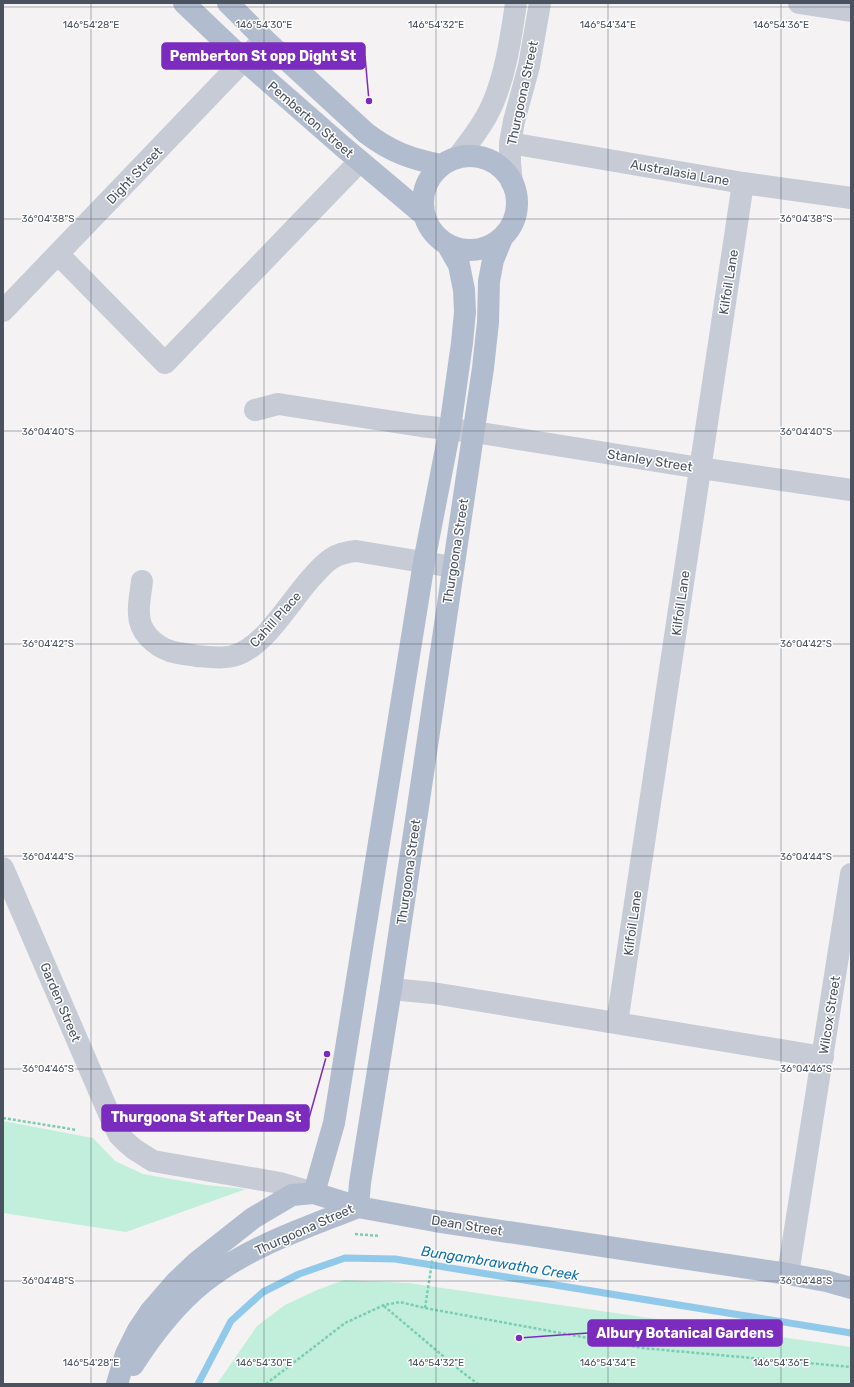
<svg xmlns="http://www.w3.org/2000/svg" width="854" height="1387" font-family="Rubik,sans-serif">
	<rect width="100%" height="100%" fill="#f4f2f2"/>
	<!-- green -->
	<path fill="#c2efdb" d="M3 1121 93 1138 115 1161 143 1174 206 1185 246 1189 126 1232 3 1213Z
		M344 1280 408 1283 851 1347V1384H217L257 1326 285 1305 317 1290Z"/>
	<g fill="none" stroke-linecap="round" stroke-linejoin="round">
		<!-- stream -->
		<path stroke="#91c9eb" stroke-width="7" d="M198 1384 231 1321 263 1292 299 1274 345 1258 395 1259 851 1333"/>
		<!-- path -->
		<path stroke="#7bcdb2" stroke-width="2.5" stroke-dasharray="3 2" stroke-linecap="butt" d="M3 1118 77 1130
			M355 1234 380 1236
			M384 1306 462 1372 478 1384
			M425 1308 434 1249
			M266 1384 345 1323 384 1305 400 1302 425 1308 642 1348 851 1367"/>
		<!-- minor -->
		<path stroke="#c6cbd5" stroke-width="22" d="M799 3 851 11
			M510 143 743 183 851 198
			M458 157C468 144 478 131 486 117 504 86 511 38 516 3
			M512 183 510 163V143L514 121 529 66 540 3
			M58 254 165 363 360 161
			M3 311 264 39
			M255 410 278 404 421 426 474 432 700 468 851 490
			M142 581C141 592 138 603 139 614 139 632 155 646 170 651 179 654 188 654 197 656 208 657 222 659 233 656 265 648 291 599 313 576 327 560 335 553 356 551L453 567
			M3 868 110 1116 119 1135 126 1142 134 1149 153 1161 280 1183 314 1193
			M391 989 433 993 823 1057
			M617 1023 743 183
			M788 1274 851 874"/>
		<!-- major -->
		<path stroke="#b2bccf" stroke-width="22" d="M184 3 244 60 341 145 424 215
			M228 3 264 39 366 133C391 152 411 159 441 165
			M423 203a47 47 0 1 1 94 0a47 47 0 1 1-94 0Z
			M314 1193 334 1123 424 562 450 428 462 343 465 312 464 290 459 265 447 244
			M358 1207 360 1183 391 989 483 368 488 322 489 281 493 260 502 238
			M133 1365C153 1334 175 1305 204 1282 249 1246 306 1228 358 1207
			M117 1384 126 1354 138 1330 150 1312 176 1282 196 1263 253 1218 292 1195 314 1193 358 1207 435 1221 788 1274 826 1281 851 1288"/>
	</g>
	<!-- ticks -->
	<path fill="none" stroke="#4a515f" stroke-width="1" stroke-opacity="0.45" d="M91 3V1384M264 3V1384M436 3V1384M608 3V1384M781 3V1384M3 7H851M3 219H851M3 431H851M3 644H851M3 856H851M3 1069H851M3 1281H851"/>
	<g text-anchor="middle" stroke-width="3" stroke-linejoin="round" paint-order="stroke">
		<!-- street labels -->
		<g font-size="13" fill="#4a515f" stroke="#fff">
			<text transform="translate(522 93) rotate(-78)" y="5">Thurgoona Street</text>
			<text transform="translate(311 119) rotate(41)" y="5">Pemberton Street</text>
			<text transform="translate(680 172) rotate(10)" y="5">Australasia Lane</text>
			<text transform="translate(134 175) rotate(-46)" y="5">Dight Street</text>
			<text transform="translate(728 282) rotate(-81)" y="5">Kilfoil Lane</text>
			<text transform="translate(650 460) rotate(9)" y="5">Stanley Street</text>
			<text transform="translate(455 551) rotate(-81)" y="5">Thurgoona Street</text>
			<text transform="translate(680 603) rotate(-82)" y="5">Kilfoil Lane</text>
			<text transform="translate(275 619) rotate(-48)" y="5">Cahill Place</text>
			<text transform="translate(408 872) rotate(-82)" y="5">Thurgoona Street</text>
			<text transform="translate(632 923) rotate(-82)" y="5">Kilfoil Lane</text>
			<text transform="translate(61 1002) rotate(67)" y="5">Garden Street</text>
			<text transform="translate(829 1015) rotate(-81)" y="5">Wilcox Street</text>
			<text transform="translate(467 1225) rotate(9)" y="5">Dean Street</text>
			<text transform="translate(304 1229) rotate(-24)" y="5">Thurgoona Street</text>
		</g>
		<!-- water labels -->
		<g font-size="14" font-style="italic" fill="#1071ab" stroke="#fff">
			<text transform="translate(500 1263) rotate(9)" y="5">Bungambrawatha Creek</text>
		</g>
	</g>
	<g font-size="10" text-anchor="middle" fill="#4a515f" stroke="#fff" stroke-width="3" stroke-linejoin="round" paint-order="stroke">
		<text x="91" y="28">146°54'28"E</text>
		<text x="264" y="28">146°54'30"E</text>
		<text x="436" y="28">146°54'32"E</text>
		<text x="608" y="28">146°54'34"E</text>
		<text x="781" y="28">146°54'36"E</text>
		<text x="48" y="222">36°04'38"S</text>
		<text x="806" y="222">36°04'38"S</text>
		<text x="48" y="435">36°04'40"S</text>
		<text x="806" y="435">36°04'40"S</text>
		<text x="48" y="647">36°04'42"S</text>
		<text x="806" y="647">36°04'42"S</text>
		<text x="48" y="860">36°04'44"S</text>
		<text x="806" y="860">36°04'44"S</text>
		<text x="48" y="1072">36°04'46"S</text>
		<text x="806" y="1072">36°04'46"S</text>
		<text x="48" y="1284">36°04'48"S</text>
		<text x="806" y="1284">36°04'48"S</text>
		<text x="91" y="1366">146°54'28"E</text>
		<text x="264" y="1366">146°54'30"E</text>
		<text x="436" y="1366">146°54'32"E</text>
		<text x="608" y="1366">146°54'34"E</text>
		<text x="781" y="1366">146°54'36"E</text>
	</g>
	<!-- callouts -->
	<path fill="none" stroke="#7b2cbf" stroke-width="1.5" d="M369 101L365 56M327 1054L309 1118M519 1338L588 1333"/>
	<g fill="#7b2cbf" stroke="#fff" stroke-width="1.5">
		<circle cx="369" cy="101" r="4"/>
		<circle cx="327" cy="1054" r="4"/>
		<circle cx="519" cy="1338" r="4"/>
	</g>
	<g fill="#7b2cbf" stroke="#7b2cbf" stroke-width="1.5">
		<rect x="162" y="43" width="203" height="26" rx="4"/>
		<rect x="102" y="1105" width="207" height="26" rx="4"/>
		<rect x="588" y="1320" width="194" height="26" rx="4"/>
	</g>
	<g font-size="14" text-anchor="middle" font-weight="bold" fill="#fff">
		<text x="263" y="61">Pemberton St opp Dight St</text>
		<text x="206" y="1122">Thurgoona St after Dean St</text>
		<text x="685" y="1338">Albury Botanical Gardens</text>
	</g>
	<!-- border -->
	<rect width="854" height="1387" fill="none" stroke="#4a515f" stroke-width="8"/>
</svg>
